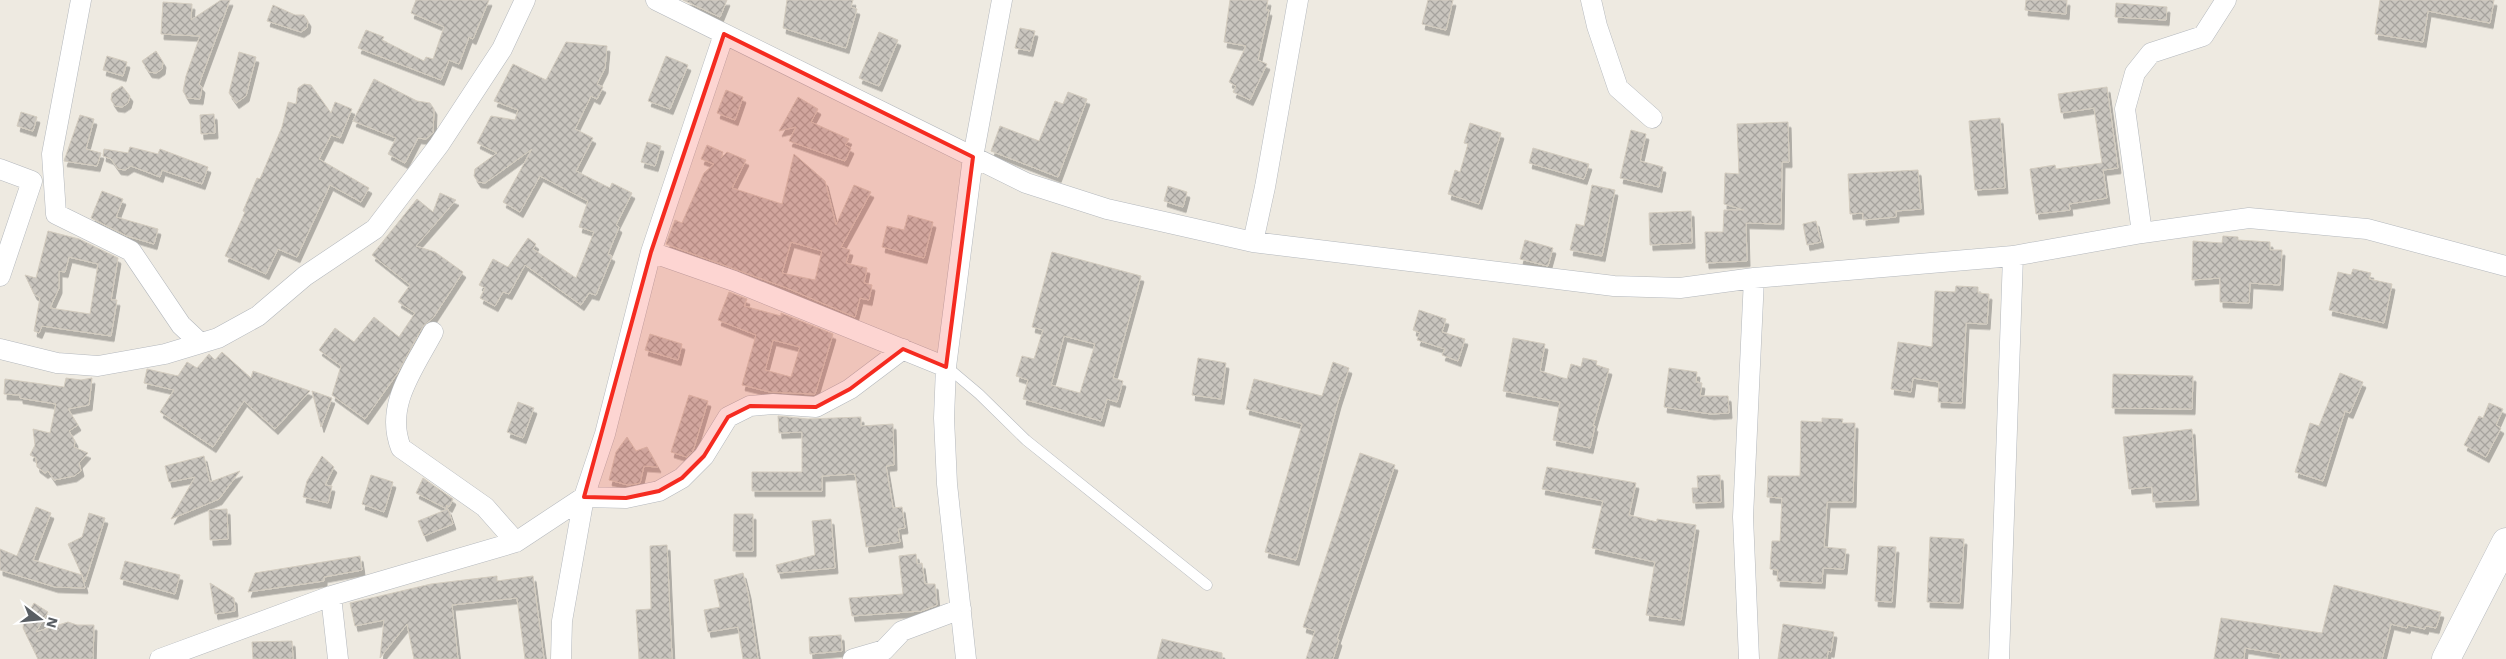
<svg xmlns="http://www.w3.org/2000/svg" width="2506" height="659" font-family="'Work Sans',sans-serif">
	<defs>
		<pattern id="building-cross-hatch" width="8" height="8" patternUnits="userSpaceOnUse" patternTransform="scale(1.25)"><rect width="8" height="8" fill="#c9c5be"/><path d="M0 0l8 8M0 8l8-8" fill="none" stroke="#a6a39e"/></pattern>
		<filter id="shadow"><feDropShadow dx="3" dy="5.5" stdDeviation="0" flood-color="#0004"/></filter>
	</defs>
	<rect width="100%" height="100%" fill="#eeeae1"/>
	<!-- building -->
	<path fill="url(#building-cross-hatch)" stroke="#d3ccbf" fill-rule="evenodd" filter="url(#shadow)" d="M221 0H230L199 84 202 87 200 99 187 98 183 91 186 76 200 36 161 34 163 2 192 4 191 20Z
		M416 0H489L473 39 469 37 459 64 449 60 441 80 358 48 366 30 384 37 382 40 424 61 426 57 433 59 444 27 411 13Z
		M683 0H727L720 17Z
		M787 0H853L851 7 857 9 846 48 783 28Z
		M1230 0H1268L1266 10H1269L1258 60 1267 64 1250 100 1233 92 1236 86 1229 82 1246 46 1224 42Z
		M1428 0H1453L1446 30 1422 24Z
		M2026 0H2067L2066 14 2025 10Z
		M2380 0H2494L2490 23 2428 11 2423 42 2375 34Z
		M2116 3 2167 7 2166 20 2115 17Z
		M273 5 295 15H304L308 21 307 28 301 32 267 21Z
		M1020 28 1035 31 1030 51 1015 48Z
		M879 32 898 40 879 86 859 78Z
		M566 42 607 46 605 68 597 84 603 87 597 99 591 96 575 129 593 138 576 171 610 188 612 183 632 193 616 225 619 227 608 254 612 256 596 295 589 293 581 305 525 265 509 294 503 292 495 306 480 298 485 288 479 285 493 259 508 267 528 238 536 244 533 249 576 278 594 232 579 227 588 201 540 176 520 212 503 202 532 149 485 183 478 182 474 176 475 169 497 153 477 143 491 116 515 120 518 110 494 101 513 64 546 80Z
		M156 51 163 62 162 69 156 73 149 72 142 61Z
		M239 52 256 57 246 96 236 103 229 93Z
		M107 56 127 62 123 76 103 70Z
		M666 56 688 65 670 109 648 101Z
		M374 79 417 101 430 103 434 109 433 133 426 139 418 138 405 163 388 154 396 138 353 121Z
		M304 84 311 85 331 113 335 102 352 109 340 138 331 135 319 159 369 188 361 202 330 185 297 257 278 249 266 274 225 256 245 212 243 211 257 178 260 179 282 127 288 102 296 104 298 88Z
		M122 86 130 96 128 103 122 107 115 106 111 100 112 93Z
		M2107 87 2118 168 2103 170 2107 198 2069 204 2070 210 2036 214 2030 169 2055 165 2056 169 2102 163 2094 108 2061 113 2058 94Z
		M726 90 743 97 735 120 717 113Z
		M1068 92 1087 99 1058 177 991 151 1000 126 1039 141 1055 101 1063 104Z
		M798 97 818 109 811 122 849 139 845 145 851 148 845 161 789 141 796 127 779 131Z
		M21 112 37 117 33 131 17 126Z
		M214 114 215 133 201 134 200 115Z
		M80 115 94 119 86 149 101 153 97 166 64 161Z
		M2000 118 2005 188 1975 190 1969 121Z
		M1788 122 1789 162H1782L1781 224 1746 223 1747 261 1706 263 1705 232H1723L1724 210H1744L1724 204 1725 173 1739 174 1737 124Z
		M1470 123 1501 133 1479 204 1448 194 1455 170 1460 172 1468 144 1464 143Z
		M1631 130 1646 134 1640 161 1663 167 1659 187 1620 178Z
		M647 142 661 146 655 166 641 162Z
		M707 145 723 152 721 158 727 152 746 160 732 188 782 204 794 154 825 181 836 225 854 185 871 192 841 247 850 250 846 263 867 268 864 283 872 285 869 300 860 298 855 317 787 288 666 244 675 220 682 223 704 173 714 164 701 159ZM791 242 822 251 815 280 782 273Z
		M130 147 158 154 160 149 208 167 202 184 162 170 160 177 131 166 125 170 118 169 111 159 103 156 104 149 128 153Z
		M1533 148 1589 164 1584 179 1529 163Z
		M1918 170 1921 209 1896 211V217L1863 220V213L1850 214 1848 174Z
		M1592 185 1615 190 1602 256 1570 250 1576 224 1584 226Z
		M1168 186 1187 192 1183 207 1164 201Z
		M102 191 123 199 116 217 158 229 154 244 127 236 91 218Z
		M440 193 456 200 416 246 435 252 463 272 433 318 423 326 397 374 365 419 332 395 341 366 319 350 335 328 354 342 374 317 399 337 415 313 398 302 410 285 372 255 417 199 433 212Z
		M1691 211 1692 243 1650 245 1649 213Z
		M908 215 933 222 924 258 882 247 887 226 904 230Z
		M1816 221 1821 242 1807 245 1803 224Z
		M48 231 79 239 118 258 111 300H117L111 336 42 326 39 333 34 331 40 298 34 294 25 275 36 278ZM69 257 98 264 90 314 50 308 59 288V271L65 272Z
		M2223 236 2238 237V240L2270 242V250H2282L2280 285 2250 283 2249 303 2220 302V278L2192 280 2193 241 2222 243Z
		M1525 240 1553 248 1548 266 1520 259Z
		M1052 252 1141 276 1113 378 1123 381 1117 402 1107 399 1101 421 1023 399 1028 380 1016 376 1022 356 1034 359 1043 330 1032 327ZM1064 336 1095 344 1080 393 1051 385Z
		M2353 269 2371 273 2369 279 2392 284 2384 323 2329 310 2338 272 2351 275Z
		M1956 286 1978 287V293L1989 294 1987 324 1966 323 1962 403 1938 402 1939 382 1913 378 1911 392 1891 389 1898 342 1932 347 1935 291 1955 292Z
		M729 292 747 299 744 306 781 316V313L833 334 815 394 770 392 742 385 756 335 718 320ZM773 340 800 347 791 377 765 370Z
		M1419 310 1446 319 1442 332 1465 339 1458 361 1442 355 1445 349 1417 340 1420 333 1413 330Z
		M650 334 682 344 678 360 645 350Z
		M1513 338 1545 344 1540 371 1567 379 1571 364 1581 367 1583 358 1597 361 1596 365 1609 369 1593 426H1595L1590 448 1553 440 1560 402 1503 391Z
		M222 352 251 378 253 371 310 391 275 429 244 401 213 447 160 412 174 390 144 383 147 369 178 376 187 362 197 368 209 354 215 360Z
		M1198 358 1226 363 1221 399 1192 395Z
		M1333 362 1349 368 1338 402 1296 560 1265 552 1302 424 1246 409 1254 379 1322 396Z
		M1669 368 1697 372 1696 382 1702 383 1700 396H1728L1729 413 1711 414 1664 407Z
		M2340 373 2363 382 2350 413 2345 411 2323 481 2295 472 2310 423 2319 426Z
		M2113 374 2193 376 2192 409 2112 408Z
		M66 378 81 380 92 378 89 405 68 409 78 425 69 431 75 441 74 447 88 453 79 463 81 471 74 476 54 480 48 471 45 473 37 467 36 458 30 455 35 445 33 429 50 433 56 404 20 398V395L4 394 5 379 64 387Z
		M312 391 332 398 321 427Z
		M689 395 708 401 693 451 687 457 671 452Z
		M518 402 534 408 523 438 507 432Z
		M2489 403 2503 409 2496 425 2501 428 2486 457 2464 445 2479 416 2483 418Z
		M778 416 808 419 861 417V426L893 424 894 465 886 466 893 508 902 507 905 528 898 529 900 542 866 547 855 474 822 476V491H752V472H802V432L779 433Z
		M1822 418 1843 419 1842 423H1855L1853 502H1827L1824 547 1846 549 1844 569 1823 568 1822 583 1777 581 1778 570 1770 569 1772 541H1780L1782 498 1767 497 1768 476H1800L1801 421 1822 422Z
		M2192 429 2196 500 2153 502 2152 487 2129 489 2123 437Z
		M627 437 636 451 647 447 658 467 644 466 640 483 628 485 609 480 616 452Z
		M1360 453 1395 465 1337 639 1339 640 1333 659H1306L1315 631 1303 627Z
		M204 456 210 482 240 471 219 499 171 519 195 477 169 482 165 466Z
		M322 456 334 467 325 485 332 486 328 503 303 497 307 481Z
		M1547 467 1636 483 1629 515 1657 522V519L1696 525 1681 620 1646 615 1655 562 1592 548 1603 501 1542 489Z
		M371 475 393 482 384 512 362 504Z
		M1720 475 1721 502 1693 503 1692 488H1698L1697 476Z
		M423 478 453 499 449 507 446 505 447 509 416 493Z
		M36 507 51 513 33 560 82 575 85 588 55 587 0 570V549L17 556Z
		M227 509 228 539 210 540 209 510Z
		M448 509 453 524 424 536 418 521Z
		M89 513 105 518 85 582 68 544 82 537Z
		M734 514H753V551H733Z
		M831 519 835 568 778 573 776 565 815 555 812 521Z
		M1930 537 1964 539 1960 603 1927 602Z
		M667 545 672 659H639L636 610 651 609 650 546Z
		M1878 546 1896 547 1892 602 1875 601Z
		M916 554 917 564 922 563 925 584H935L937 605 921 611 852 616 849 598 903 594 899 556Z
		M360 556 362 570 324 577V581L248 592 255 573Z
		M125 561 180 575 175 594 120 579Z
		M743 573 748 593 758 659H743L738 627 708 632 704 610 720 607 714 580Z
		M497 576V581L533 576 544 659H525L517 598 452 605 458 659H414L407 624 380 658 384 620 355 626 350 603 431 584Z
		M210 583 234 598 235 611 215 614Z
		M2334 585 2441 612 2436 628 2426 626 2425 629 2408 625 2407 628 2391 624 2382 659H2280L2281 654 2245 648 2244 659H2214L2221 618 2322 633Z
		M34 603 48 612 36 632 68 622 77 625H94L93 659H38L23 628 24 620Z
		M1783 624 1834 632 1831 652 1828 651 1827 659H1778Z
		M841 635 842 651 810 654 809 637Z
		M1162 639 1222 653V659H1157Z
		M292 641 293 659H253L252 642Z"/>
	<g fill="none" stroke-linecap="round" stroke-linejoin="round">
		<defs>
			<path id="lane" d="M947 367 979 394 1026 440 1207 585"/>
			<path id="street" d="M81 0 52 154 56 214 131 251 181 325 199 342
				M656 0 1026 183 1107 209 1253 242 1614 286 1680 288 1754 278 2013 256 2142 233 2249 218 2367 229 2506 266
				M1591 0 1597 26 1618 88 1652 118
				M0 169 32 181 0 276
				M2142 233 2125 109 2135 73 2151 53 2203 36 2226 0
				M1253 242 1265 187 1298 0
				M651 252 734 281 946 367
				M433 332C414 368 384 406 401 448L485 507 516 542
				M0 349 57 363 98 366 165 354 218 338 258 316 305 276 375 229 439 145 502 49 525 0
				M331 596 338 659
				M160 659 331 596 516 542 584 497 626 498 659 491 682 478 704 456 728 417 750 406 773 404 816 407 850 389 903 349
				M561 659 562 621 584 497 605 434 651 252 724 34
				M853 659 884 650 902 631 961 609
				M966 659 947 484 944 418 946 367 973 157 1002 0
				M1749 659 1743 517 1754 278
				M1999 659 2013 256"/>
			<path id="secondary" d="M2446 659 2506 542"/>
		</defs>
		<!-- lane casing -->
		<use href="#lane" stroke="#b4b8bd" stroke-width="11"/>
		<!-- street casing -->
		<use href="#street" stroke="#b4b8bd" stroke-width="21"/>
		<!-- secondary casing -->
		<use href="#secondary" stroke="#b5b9bf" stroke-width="29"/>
		<!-- lane -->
		<use href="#lane" stroke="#fff" stroke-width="10"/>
		<!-- street -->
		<use href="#street" stroke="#fff" stroke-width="20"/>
		<!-- secondary -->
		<use href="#secondary" stroke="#fff" stroke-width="28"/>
	</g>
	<!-- marked area -->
	<path fill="#f52b20" fill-opacity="0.2" stroke="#f52b20" stroke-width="4" stroke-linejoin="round" d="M724 34 973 157 946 367 903 349 850 389 816 407 750 406 728 417 704 456 682 478 659 491 626 498 584 497 651 252Z"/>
	<!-- north arrow -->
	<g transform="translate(40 619) rotate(106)" stroke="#ffffff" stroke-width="4" paint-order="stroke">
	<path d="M0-4L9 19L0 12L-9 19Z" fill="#595e63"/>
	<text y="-8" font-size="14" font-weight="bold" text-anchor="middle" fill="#595e63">N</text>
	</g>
</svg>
